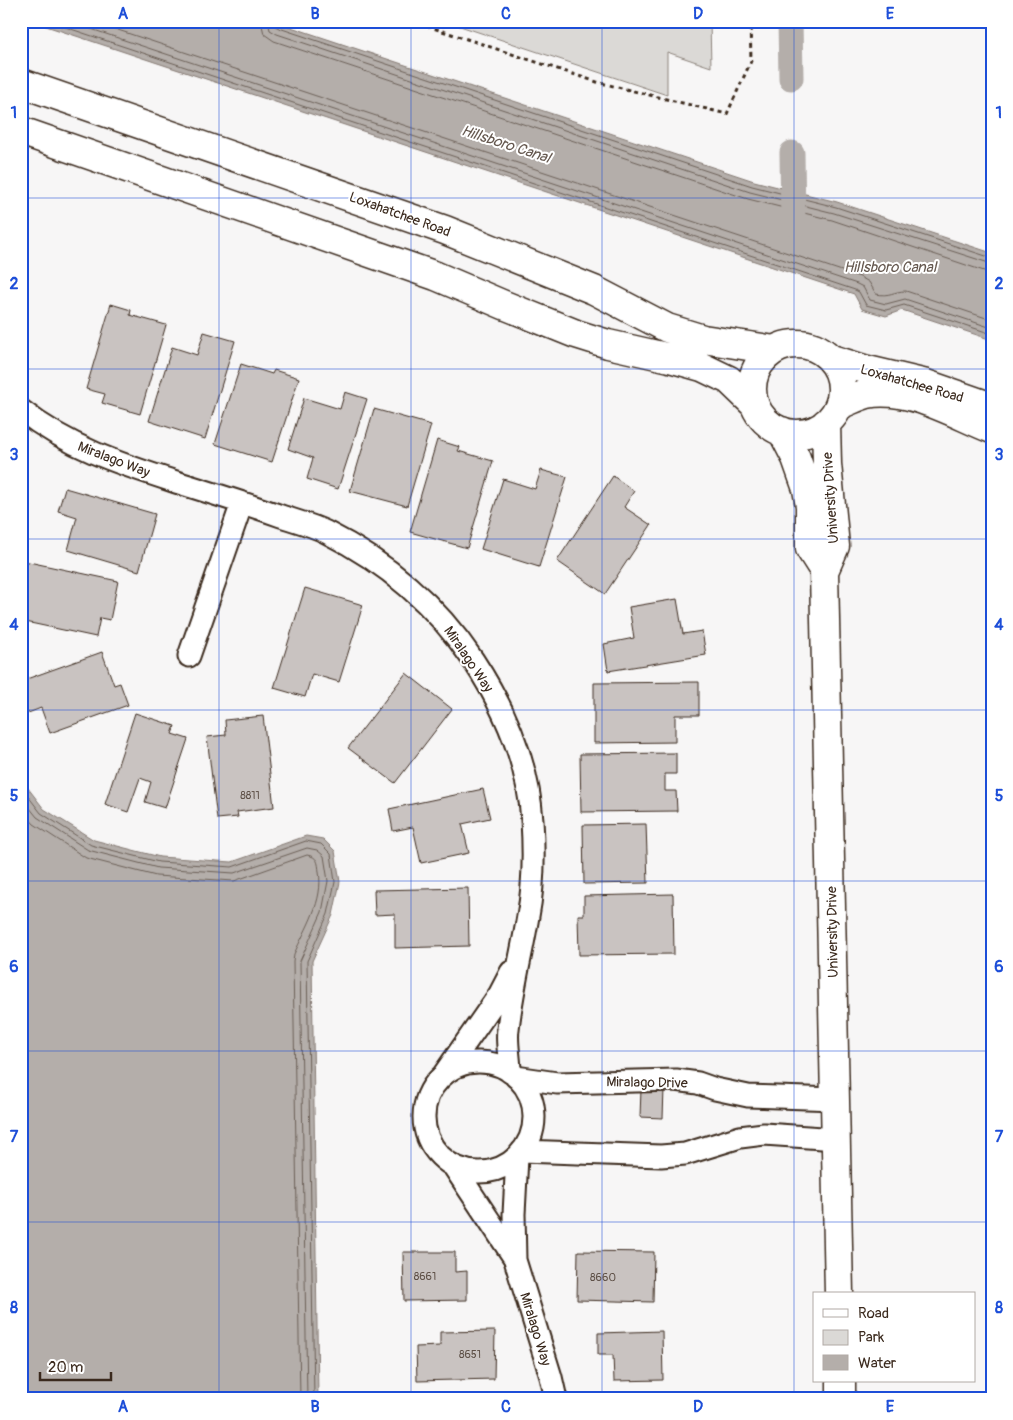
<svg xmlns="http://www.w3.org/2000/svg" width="1013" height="1420" font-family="Pangolin,sans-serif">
	<rect width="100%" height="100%" fill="#f7f6f6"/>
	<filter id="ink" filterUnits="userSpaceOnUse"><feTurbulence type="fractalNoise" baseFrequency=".02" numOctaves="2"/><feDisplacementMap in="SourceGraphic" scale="10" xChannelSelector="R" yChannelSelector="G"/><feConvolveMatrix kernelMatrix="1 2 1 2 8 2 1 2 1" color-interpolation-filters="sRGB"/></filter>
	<g filter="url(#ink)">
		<!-- green -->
		<path fill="#dbd9d6" stroke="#8b827a" d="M445 21H710L711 67 667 52V95Z"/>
		<!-- water -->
		<path fill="#b4aeaa" stroke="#847972" d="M31 21H273L754 181 837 202 992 253V340L902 310 886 316 862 309 854 294Z
			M21 779 44 809 94 840 160 857 232 862 306 836 323 839 335 851 340 882 333 915 312 961 318 1399H21Z"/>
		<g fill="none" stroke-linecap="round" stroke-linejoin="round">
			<!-- shore -->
			<path stroke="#6b5f56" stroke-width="1" d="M47 21 855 290 859 292 866 305 886 310 904 305 992 334
				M67 21 857 284 863 287 870 300 886 304 905 299 992 328
				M91 21 860 277 869 282 876 294C890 297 893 291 906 291L992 320
				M261 21 264 34 274 41 748 199 832 220 984 271H992
				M268 21 270 30 277 34 750 192 834 213 992 264
				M274 21 275 26 279 28 752 186 836 207 992 258
				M21 787 41 813 91 845 159 862 232 867 306 841 321 844 331 854 335 882 328 914 307 961 314 1399
				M21 797 37 817 88 850 158 868 234 873 307 848 317 850 324 856 328 881 322 912 300 961 307 1399
				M21 809 34 824 86 858 156 876 234 881 307 855C318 857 318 862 319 872 324 900 306 928 294 954L293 961 300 1399"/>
			<!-- canal -->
			<path stroke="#b4aeaa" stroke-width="25" d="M790 21 791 78
				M792 153 793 223"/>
		</g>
		<!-- building -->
		<path fill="#c9c3c1" stroke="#3b2a1e" d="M111 304 131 310 130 315 166 325 140 414 102 403 105 394 86 389Z
			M204 332 235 341 205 439 149 421 172 347 197 355Z
			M241 364 272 374 274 370 299 378 272 462 215 444Z
			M345 392 367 399 338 489 307 479 313 458 288 449 304 398 340 409Z
			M374 409 431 425 407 506 350 491Z
			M437 440 460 447 458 451 493 461 467 548 410 532Z
			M541 470 567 477 539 567 481 549 503 479 535 489Z
			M613 476 634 491 624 507 651 525 605 594 557 561Z
			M65 488 155 514 139 571 68 550 77 517 58 511Z
			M24 561 118 581 110 620 100 618 96 637 21 621V576Z
			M305 588 363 605 339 682 312 674 305 697 274 688Z
			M677 599 683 634 702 631 706 655 608 671 604 644 634 638 629 607Z
			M102 652 114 685 120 683 128 705 50 733 41 708 23 715 21 710V681Z
			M406 673 452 709 395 783 348 748Z
			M699 682V715H675V742L594 743V683Z
			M135 713 175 726 172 734 188 739 165 808 145 802 151 782 140 778 128 812 105 804Z
			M263 716 274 807 237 812 238 817 217 819 207 737 226 735 225 720Z
			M676 753V774H665V791H676L677 811 581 812 580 754Z
			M483 789 490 818 462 824 469 853 421 863 413 827 393 831 389 809Z
			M646 824 648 883 584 884 583 825Z
			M468 888 469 946 395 948V914L375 915 374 890Z
			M673 894 674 954 579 955 578 915H584V896Z
			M641 1089H664L663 1118 640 1117Z
			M578 1251 654 1252 653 1302 577 1300Z
			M403 1252H455V1272L467 1271V1300L404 1301Z
			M495 1331 494 1379 417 1381 416 1347 440 1346V1332Z
			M662 1331 663 1380 614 1381 613 1355H598V1333Z"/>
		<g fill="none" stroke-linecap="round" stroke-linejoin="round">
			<defs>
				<path id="minor" d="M21 410C68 447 120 464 176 482 212 493 247 504 281 516 296 521 312 525 326 532 386 562 436 605 473 660 504 707 528 763 532 820 534 851 534 885 528 916 522 953 512 991 508 1029 506 1042 510 1058 510 1072
					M189 656 242 503
					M424 1117a55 55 0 1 1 110 0a55 55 0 1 1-110 0Z
					M444 1074 499 995 511 972
					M516 1077 557 1083 676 1080 698 1083 715 1089 748 1096 836 1099
					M522 1151 661 1156 685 1154 740 1137 764 1134 837 1139
					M517 1157 514 1214 515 1260 551 1377 556 1399
					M454 1167 515 1259"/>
				<path id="secondary" d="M21 83 445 230 594 290 667 328 703 339 775 350
					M21 131 436 276 504 305 576 334 608 344 670 358 702 367 729 380 755 405
					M752 389a45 45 0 1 1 90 0a45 45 0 1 1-90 0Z
					M832 359 864 369 923 383 992 407
					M839 405C848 402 858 396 867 394 909 386 954 414 992 429
					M826 423 827 464 835 546 824 571 839 1294
					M782 431 796 458 807 489 810 506V549L824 571
					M841 1381V1399"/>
			</defs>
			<!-- minor casing -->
			<use href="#minor" stroke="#3b2a1e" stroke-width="25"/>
			<!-- secondary casing -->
			<use href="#secondary" stroke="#3b2a1e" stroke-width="31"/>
			<!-- path -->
			<path stroke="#3b2a1e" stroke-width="3" stroke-dasharray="4 4" stroke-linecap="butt" d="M412 21 597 82 727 114 751 61 750 21"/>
			<!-- minor -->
			<use href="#minor" stroke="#fff" stroke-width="21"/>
			<!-- secondary -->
			<use href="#secondary" stroke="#fff" stroke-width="28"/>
		</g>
	</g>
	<!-- grid -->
	<path fill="none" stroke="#1d4ed8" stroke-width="1" stroke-opacity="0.55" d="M219 21V1399M411 21V1399M602 21V1399M794 21V1399M21 198H992M21 369H992M21 539H992M21 710H992M21 881H992M21 1051H992M21 1222H992"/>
	<g text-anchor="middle" stroke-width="4" stroke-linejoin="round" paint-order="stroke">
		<!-- number labels -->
		<g font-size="11" fill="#5e5047">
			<text x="250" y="799">8811</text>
			<text x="425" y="1280">8661</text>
			<text x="603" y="1281">8660</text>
			<text x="470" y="1358">8651</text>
		</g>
		<!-- street labels -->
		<g font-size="14" fill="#3b2a1e" stroke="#fff">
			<text transform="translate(400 214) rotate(20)" y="5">Loxahatchee Road</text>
			<text transform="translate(912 383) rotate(16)" y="5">Loxahatchee Road</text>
			<text transform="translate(114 459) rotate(21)" y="5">Miralago Way</text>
			<text transform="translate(830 498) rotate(-94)" y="5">University Drive</text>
			<text transform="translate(469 659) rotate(56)" y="5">Miralago Way</text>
			<text transform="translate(832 932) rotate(-91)" y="5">University Drive</text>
			<text transform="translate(647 1082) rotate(1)" y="5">Miralago Drive</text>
			<text transform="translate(536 1329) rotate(73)" y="5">Miralago Way</text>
		</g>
		<!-- water labels -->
		<g font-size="15" font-style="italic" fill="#65584f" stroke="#fff">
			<text transform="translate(506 144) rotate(18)" y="5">Hillsboro Canal</text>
			<text x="890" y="272">Hillsboro Canal</text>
		</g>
	</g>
	<!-- margin -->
	<rect width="1013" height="1420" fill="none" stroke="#fff" stroke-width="55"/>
	<!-- legend -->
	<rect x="813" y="1292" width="162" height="90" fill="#ffffff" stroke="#b1aaa5"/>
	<rect x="823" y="1309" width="25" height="8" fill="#ffffff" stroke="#b1aaa5"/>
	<text x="858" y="1318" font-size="15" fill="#3b2a1e">Road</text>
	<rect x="823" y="1330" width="25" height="15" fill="#dbd9d6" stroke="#b1aaa5"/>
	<text x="858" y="1342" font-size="15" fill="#3b2a1e">Park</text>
	<rect x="823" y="1355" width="25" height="15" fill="#b4aeaa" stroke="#b1aaa5"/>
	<text x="858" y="1368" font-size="15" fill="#3b2a1e">Water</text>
	<!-- scale -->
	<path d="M40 1372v8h71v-8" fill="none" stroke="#3b2a1e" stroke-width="2.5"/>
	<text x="48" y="1372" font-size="15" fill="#3b2a1e" stroke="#ffffff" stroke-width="4" paint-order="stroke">20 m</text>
	<rect x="28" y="28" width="958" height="1364" fill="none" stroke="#1d4ed8" stroke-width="2"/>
	<g font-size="16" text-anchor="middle" font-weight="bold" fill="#1d4ed8">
		<text x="123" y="19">A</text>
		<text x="315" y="19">B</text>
		<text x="506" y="19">C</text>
		<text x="698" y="19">D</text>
		<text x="890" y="19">E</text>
		<text x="14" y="118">1</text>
		<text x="999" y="118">1</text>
		<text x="14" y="289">2</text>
		<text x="999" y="289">2</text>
		<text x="14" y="460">3</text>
		<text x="999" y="460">3</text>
		<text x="14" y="630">4</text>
		<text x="999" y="630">4</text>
		<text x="14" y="801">5</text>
		<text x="999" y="801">5</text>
		<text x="14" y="972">6</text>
		<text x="999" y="972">6</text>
		<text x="14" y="1142">7</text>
		<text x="999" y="1142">7</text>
		<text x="14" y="1313">8</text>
		<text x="999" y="1313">8</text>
		<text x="123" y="1412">A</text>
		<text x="315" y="1412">B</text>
		<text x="506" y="1412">C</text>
		<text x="698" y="1412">D</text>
		<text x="890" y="1412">E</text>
	</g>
</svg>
